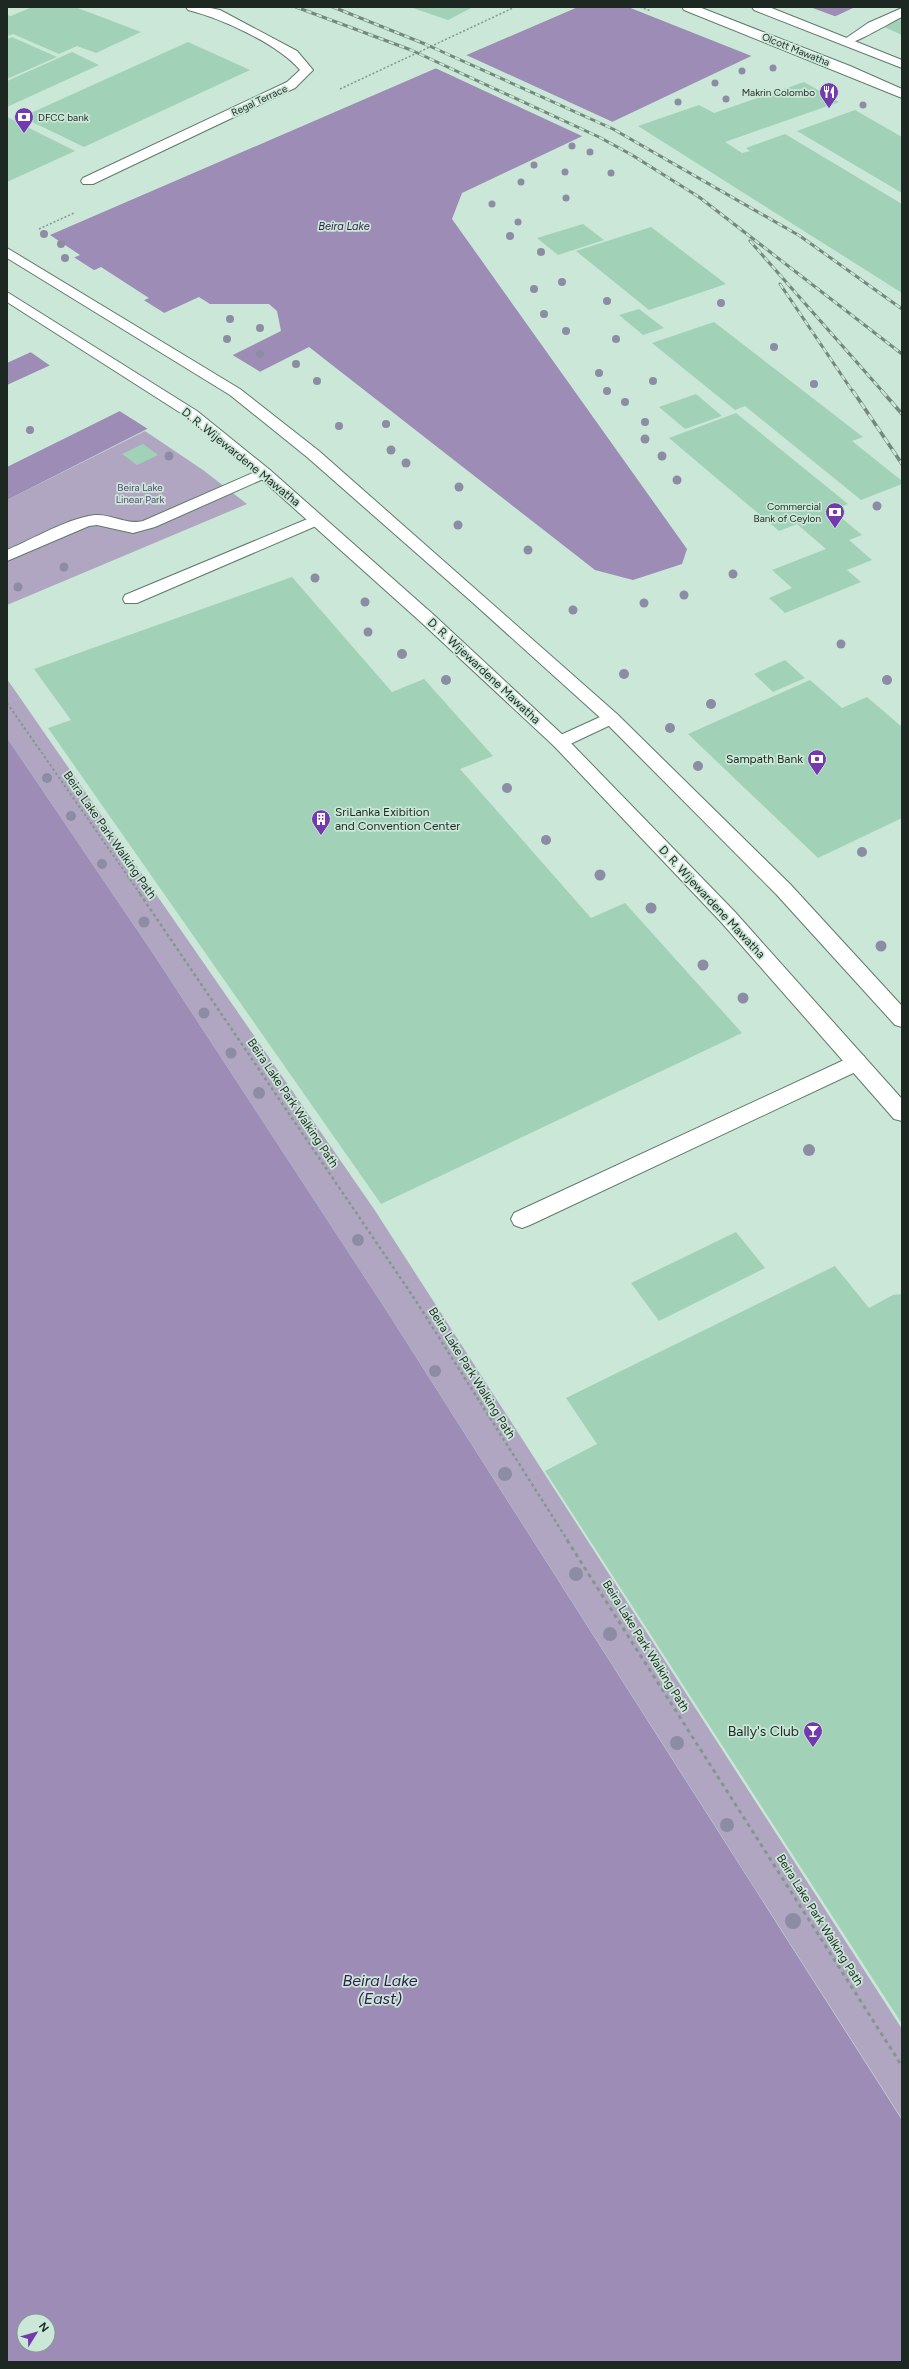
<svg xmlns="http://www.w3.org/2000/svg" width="909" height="2369" font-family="Figtree,sans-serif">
	<rect width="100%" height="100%" fill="#cae7d7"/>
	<!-- green -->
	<path fill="#b1a6c2" d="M145 431 203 470 247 504 7 605V500Z
		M7 679 374 1209 902 2029V2119L386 1310 152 952 7 738Z"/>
	<!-- water -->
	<path fill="#9d8cb6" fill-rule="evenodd" d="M578 7H855L462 193 452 219 687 549 682 564 633 580 595 570 309 347 7 500V467L281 331 277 311 269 304H210L199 297 7 385V363L149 298 101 267 7 310V287L80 255 50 235Z
		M7 738 152 952 386 1310 902 2120V2362H7ZM24 2321H48V2345H24Z"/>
	<!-- pier -->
	<path fill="#cae7d7" d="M628 7H810L837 17 754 57Z
		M464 54 615 123 584 137 433 67Z
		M72 256 97 272 7 312V285Z
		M142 299 166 314 52 367 29 351Z
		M231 354 262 373 151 431 118 410Z"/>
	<!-- building -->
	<path fill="#a1d2b8" d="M32 7H75L141 32 96 53 77 46 59 54 13 34 7 36V15L11 16Z
		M410 7H473L448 20Z
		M902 19V35L884 27Z
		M12 37 57 57 7 79V39Z
		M188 42 250 70 84 147 22 117Z
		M72 52 99 65 7 107V81Z
		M804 82 839 102 725 142 742 153 750 151 746 148 785 134 902 204V293L638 126 699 105 714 113Z
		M855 110 902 137V193L797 131Z
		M7 117 75 151 7 182Z
		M583 224 604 240 558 255 537 238Z
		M651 227 726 284 649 310 576 251Z
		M639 309 664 328 643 335 619 315Z
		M714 322 863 437 852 441 902 481V484L861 500 745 406 735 410 652 343Z
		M696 394 722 416 685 429 659 407Z
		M736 413 848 504 832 510 862 535 849 540 872 560 847 570 861 582 785 613 769 598 792 588 772 570 826 549 797 524 779 531 669 438Z
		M143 444 158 455 137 465 122 454Z
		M292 577 392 692 424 679 493 756 460 769 591 918 625 903 742 1033 381 1204 48 728 71 720 34 669Z
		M785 660 805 678 773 692 754 674Z
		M810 680 842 708 867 697 902 727V818L818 858 688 734Z
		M736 1232 765 1268 659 1321 631 1283Z
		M835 1266 869 1308 893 1295 902 1294V2024L545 1471 597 1444 566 1398Z"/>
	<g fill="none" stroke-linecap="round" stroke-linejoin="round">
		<defs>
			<path id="lane" d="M902 8V17C891 22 852 46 844 44L842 41 868 23Z
				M264 468 270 470 272 473 270 476 155 527 133 533 97 525 89 526 7 561V550C33 539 68 518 95 515 112 514 126 525 143 521Z
				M317 515 323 517 325 520 323 523 137 603H125L123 599 125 595Z
				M611 712 617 714 620 718 617 722 566 746 560 748 554 746 551 742 554 738Z
				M857 1054 864 1056 867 1062 864 1068 530 1225 522 1228 514 1225 511 1219 514 1213Z"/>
			<path id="street" d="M186 7H206L220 10 297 51 313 70 295 88 93 184H83L81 181 83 178 287 82 300 70C278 44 221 18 188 10Z"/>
			<path id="primary" d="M7 248 240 389 319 451 617 714 790 884 902 1006V1027L895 1025 776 894 605 722 472 602 307 457 230 395 7 258Z
				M7 292 197 411 270 470 435 616 566 738 735 912 902 1099V1121L894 1119 721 922 554 746 423 624 258 476 187 417 7 302Z"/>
			<path id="highway" d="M682 7H699L850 66 902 89V98L684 10Z
				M752 7H769L902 60V68L754 10Z"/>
		</defs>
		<!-- lane casing -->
		<use href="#lane" stroke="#5f7a6b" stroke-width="2"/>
		<!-- street casing -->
		<use href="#street" stroke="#5f7a6b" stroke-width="2"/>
		<!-- primary casing -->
		<use href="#primary" stroke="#5f7a6b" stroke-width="2"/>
		<!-- highway casing -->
		<use href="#highway" stroke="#5f7a6b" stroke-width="2"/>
		<!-- path-far3 -->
		<path stroke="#83988d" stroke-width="1.5" stroke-dasharray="2 2" stroke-linecap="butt" d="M640 7 651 11
			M340 89 515 7
			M39 229 74 213"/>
		<!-- path-far2 -->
		<path stroke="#83988d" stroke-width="2" stroke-dasharray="2.5 2.5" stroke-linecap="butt" d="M7 703 141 895"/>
		<!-- path-far1 -->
		<path stroke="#83988d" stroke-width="2.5" stroke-dasharray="3 3" stroke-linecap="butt" d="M140 894 414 1298 568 1541"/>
		<!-- path -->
		<path stroke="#83988d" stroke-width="3" stroke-dasharray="4 4" stroke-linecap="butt" d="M567 1540 902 2066"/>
		<!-- lane -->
		<use href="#lane" fill="#fff" fill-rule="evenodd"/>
		<!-- street -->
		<use href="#street" fill="#fff" fill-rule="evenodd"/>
		<!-- primary -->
		<use href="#primary" fill="#fff" fill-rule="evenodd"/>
		<!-- highway -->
		<use href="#highway" fill="#fff" fill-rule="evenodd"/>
		<defs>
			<path id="rail-far1" d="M296 7 411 50 599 137 632 155 699 197 902 354
				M333 7 425 44 613 129 800 236 902 309
				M750 241 883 392
				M780 284 853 392"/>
			<path id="rail" d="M853 391 902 464
				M882 391 902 414"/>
		</defs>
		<!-- rail-far1 casing -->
		<use href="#rail-far1" stroke="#74887d" stroke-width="3"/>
		<!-- rail casing -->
		<use href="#rail" stroke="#74887d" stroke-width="3.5"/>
		<!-- rail-far1 -->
		<use href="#rail-far1" stroke="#cae7d7" stroke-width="2" stroke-dasharray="5.5" stroke-linecap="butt"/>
		<!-- rail -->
		<use href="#rail" stroke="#cae7d7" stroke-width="2.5" stroke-dasharray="7" stroke-linecap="butt"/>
	</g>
	<!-- trees -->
	<g fill="#8c8ca4">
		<circle cx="773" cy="68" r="3.5"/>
		<circle cx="742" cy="71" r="3.5"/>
		<circle cx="715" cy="83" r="3.5"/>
		<circle cx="726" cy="99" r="3.5"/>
		<circle cx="678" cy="102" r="3.5"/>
		<circle cx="863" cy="105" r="3.5"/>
		<circle cx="572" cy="146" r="3.5"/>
		<circle cx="590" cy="152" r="3.5"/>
		<circle cx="534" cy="165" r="3.5"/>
		<circle cx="565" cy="172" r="3.5"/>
		<circle cx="611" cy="173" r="3.5"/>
		<circle cx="521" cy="182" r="3.5"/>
		<circle cx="566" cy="198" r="3.5"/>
		<circle cx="492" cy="204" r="3.5"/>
		<circle cx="518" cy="222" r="3.5"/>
		<circle cx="44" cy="234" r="4"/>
		<circle cx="510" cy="236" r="4"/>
		<circle cx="61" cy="244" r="4"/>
		<circle cx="541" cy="252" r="4"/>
		<circle cx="65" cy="258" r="4"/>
		<circle cx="562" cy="282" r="4"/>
		<circle cx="534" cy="289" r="4"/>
		<circle cx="607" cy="301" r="4"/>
		<circle cx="721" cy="303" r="4"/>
		<circle cx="544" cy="314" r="4"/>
		<circle cx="230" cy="319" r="4"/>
		<circle cx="260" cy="328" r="4"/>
		<circle cx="566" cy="331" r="4"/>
		<circle cx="227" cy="339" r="4"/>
		<circle cx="616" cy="339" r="4"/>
		<circle cx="774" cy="347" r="4"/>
		<circle cx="260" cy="354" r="4"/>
		<circle cx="296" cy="364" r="4"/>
		<circle cx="599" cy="373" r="4"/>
		<circle cx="317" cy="381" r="4"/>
		<circle cx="653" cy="381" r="4"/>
		<circle cx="814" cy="384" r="4"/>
		<circle cx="607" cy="391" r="4"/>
		<circle cx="625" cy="402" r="4"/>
		<circle cx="645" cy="422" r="4"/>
		<circle cx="386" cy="424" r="4"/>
		<circle cx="339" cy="426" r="4"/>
		<circle cx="30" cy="430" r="4"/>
		<circle cx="645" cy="439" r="4.5"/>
		<circle cx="391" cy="450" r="4.5"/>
		<circle cx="169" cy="456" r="4.5"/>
		<circle cx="662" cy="456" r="4.5"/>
		<circle cx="406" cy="463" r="4.5"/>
		<circle cx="677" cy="480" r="4.5"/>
		<circle cx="459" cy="487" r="4.5"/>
		<circle cx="877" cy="506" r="4.5"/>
		<circle cx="458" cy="525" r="4.5"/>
		<circle cx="528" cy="550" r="4.5"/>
		<circle cx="64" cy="567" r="4.5"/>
		<circle cx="733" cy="574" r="4.5"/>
		<circle cx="315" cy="578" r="4.5"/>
		<circle cx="18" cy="587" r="4.5"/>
		<circle cx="684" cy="595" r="4.5"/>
		<circle cx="365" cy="602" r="4.5"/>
		<circle cx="644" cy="603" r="4.5"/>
		<circle cx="573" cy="610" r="4.5"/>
		<circle cx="368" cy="632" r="4.5"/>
		<circle cx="841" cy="644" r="4.5"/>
		<circle cx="402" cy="654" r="5"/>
		<circle cx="624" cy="674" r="5"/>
		<circle cx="446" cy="680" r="5"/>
		<circle cx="887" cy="680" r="5"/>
		<circle cx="711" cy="704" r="5"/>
		<circle cx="670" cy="728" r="5"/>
		<circle cx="698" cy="766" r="5"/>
		<circle cx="47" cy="778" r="5"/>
		<circle cx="507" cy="788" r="5"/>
		<circle cx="71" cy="816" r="5"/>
		<circle cx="546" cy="840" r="5"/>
		<circle cx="862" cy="852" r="5"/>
		<circle cx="102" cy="864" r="5"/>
		<circle cx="600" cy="875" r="5.5"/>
		<circle cx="651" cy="908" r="5.5"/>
		<circle cx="144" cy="922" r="5.5"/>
		<circle cx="881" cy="946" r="5.5"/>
		<circle cx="703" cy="965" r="5.5"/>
		<circle cx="743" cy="998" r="5.5"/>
		<circle cx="204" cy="1013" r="5.5"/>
		<circle cx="231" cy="1053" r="5.5"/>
		<circle cx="259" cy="1093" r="6"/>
		<circle cx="809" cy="1150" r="6"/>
		<circle cx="358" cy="1240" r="6"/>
		<circle cx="435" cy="1371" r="6"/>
		<circle cx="505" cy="1474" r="7"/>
		<circle cx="576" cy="1574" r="7"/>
		<circle cx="610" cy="1634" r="7"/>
		<circle cx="677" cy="1743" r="7"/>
		<circle cx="727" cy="1825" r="7"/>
		<circle cx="793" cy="1921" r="8"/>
	</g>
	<!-- icons -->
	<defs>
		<symbol id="restaurant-pin" viewBox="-11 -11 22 30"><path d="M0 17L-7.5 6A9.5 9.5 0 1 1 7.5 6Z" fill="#7339af" stroke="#cae7d7"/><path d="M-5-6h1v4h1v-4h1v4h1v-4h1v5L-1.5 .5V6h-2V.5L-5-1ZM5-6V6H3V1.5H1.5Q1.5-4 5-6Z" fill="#fff"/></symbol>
		<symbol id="bank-pin" viewBox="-11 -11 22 30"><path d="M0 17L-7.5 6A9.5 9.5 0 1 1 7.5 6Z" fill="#7339af" stroke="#cae7d7"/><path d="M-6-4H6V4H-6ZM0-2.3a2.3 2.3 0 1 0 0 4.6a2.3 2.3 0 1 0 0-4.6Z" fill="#fff"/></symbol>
		<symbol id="building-pin" viewBox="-11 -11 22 30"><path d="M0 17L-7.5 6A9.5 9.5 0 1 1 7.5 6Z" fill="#7339af" stroke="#cae7d7"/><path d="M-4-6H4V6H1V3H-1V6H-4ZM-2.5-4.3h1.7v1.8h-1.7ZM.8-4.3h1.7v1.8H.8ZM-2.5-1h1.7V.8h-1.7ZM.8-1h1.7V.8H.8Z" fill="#fff"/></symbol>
		<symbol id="bar-pin" viewBox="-11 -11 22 30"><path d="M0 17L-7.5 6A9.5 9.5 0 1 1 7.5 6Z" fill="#7339af" stroke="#cae7d7"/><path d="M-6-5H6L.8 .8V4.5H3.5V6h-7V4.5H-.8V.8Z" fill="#fff"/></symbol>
	</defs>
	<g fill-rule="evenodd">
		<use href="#restaurant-pin" x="818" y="81" width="22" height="30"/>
		<use href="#bank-pin" x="13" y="106" width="22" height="30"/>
		<use href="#bank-pin" x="824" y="501" width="22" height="30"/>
		<use href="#bank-pin" x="806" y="748" width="22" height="30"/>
		<use href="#building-pin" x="310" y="808" width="22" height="30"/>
		<use href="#bar-pin" x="802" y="1720" width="22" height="30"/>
	</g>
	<g text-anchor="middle" stroke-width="3.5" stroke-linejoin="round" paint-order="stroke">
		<!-- far-street labels -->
		<g font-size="10" fill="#1d2822" stroke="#cae7d7">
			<text transform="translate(796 49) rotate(22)" y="4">Olcott Mawatha</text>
			<text transform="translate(259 100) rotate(-25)" y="4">Regal Terrace</text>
		</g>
		<!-- far-poi labels -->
		<g font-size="10" fill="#1d2822" stroke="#cae7d7" text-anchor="end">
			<text x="815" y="96">Makrin Colombo</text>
			<text x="38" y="121" text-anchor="start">DFCC bank</text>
			<text x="821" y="510">Commercial<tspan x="821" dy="12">Bank of Ceylon</tspan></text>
		</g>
		<!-- far-park labels -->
		<g font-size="10" fill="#5a427a" stroke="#cae7d7">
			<text x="140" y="491">Beira Lake<tspan x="140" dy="12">Linear Park</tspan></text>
		</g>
		<!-- far-water labels -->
		<g font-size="11" font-style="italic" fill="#331a4e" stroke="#cae7d7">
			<text x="344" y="230">Beira Lake</text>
		</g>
		<!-- street labels -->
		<g font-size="12" fill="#1d2822" stroke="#cae7d7">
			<text transform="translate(241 457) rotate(39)" y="4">D. R. Wijewardene Mawatha</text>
			<text transform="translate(484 671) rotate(43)" y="4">D. R. Wijewardene Mawatha</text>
			<text transform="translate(110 835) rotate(55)" y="4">Beira Lake Park Walking Path</text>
			<text transform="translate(712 902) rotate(47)" y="4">D. R. Wijewardene Mawatha</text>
			<text transform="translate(293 1103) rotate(56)" y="4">Beira Lake Park Walking Path</text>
			<text transform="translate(472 1373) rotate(58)" y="4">Beira Lake Park Walking Path</text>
			<text transform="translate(646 1646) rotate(58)" y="4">Beira Lake Park Walking Path</text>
			<text transform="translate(820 1920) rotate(58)" y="4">Beira Lake Park Walking Path</text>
		</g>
		<!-- poi labels -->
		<g font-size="12" fill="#1d2822" stroke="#cae7d7" text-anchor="end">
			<text x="803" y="763">Sampath Bank</text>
			<text x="335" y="816" text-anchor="start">SriLanka Exibition<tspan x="335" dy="14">and Convention Center</tspan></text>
		</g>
		<!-- near-poi labels -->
		<g font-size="14" fill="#1d2822" stroke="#cae7d7" text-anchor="end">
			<text x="799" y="1736">Bally's Club</text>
		</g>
		<!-- near-water labels -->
		<g font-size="16" font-style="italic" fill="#331a4e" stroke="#cae7d7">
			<text x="380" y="1986">Beira Lake<tspan x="380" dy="18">(East)</tspan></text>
		</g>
	</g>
	<!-- border -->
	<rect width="909" height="2369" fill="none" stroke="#1d2822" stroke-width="16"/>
	<!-- north arrow -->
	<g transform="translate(36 2333) rotate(53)"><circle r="19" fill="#cae7d7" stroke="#859b8f"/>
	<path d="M0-3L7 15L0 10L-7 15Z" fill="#7339af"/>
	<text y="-6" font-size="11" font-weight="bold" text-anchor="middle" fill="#1d2822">N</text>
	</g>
</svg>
